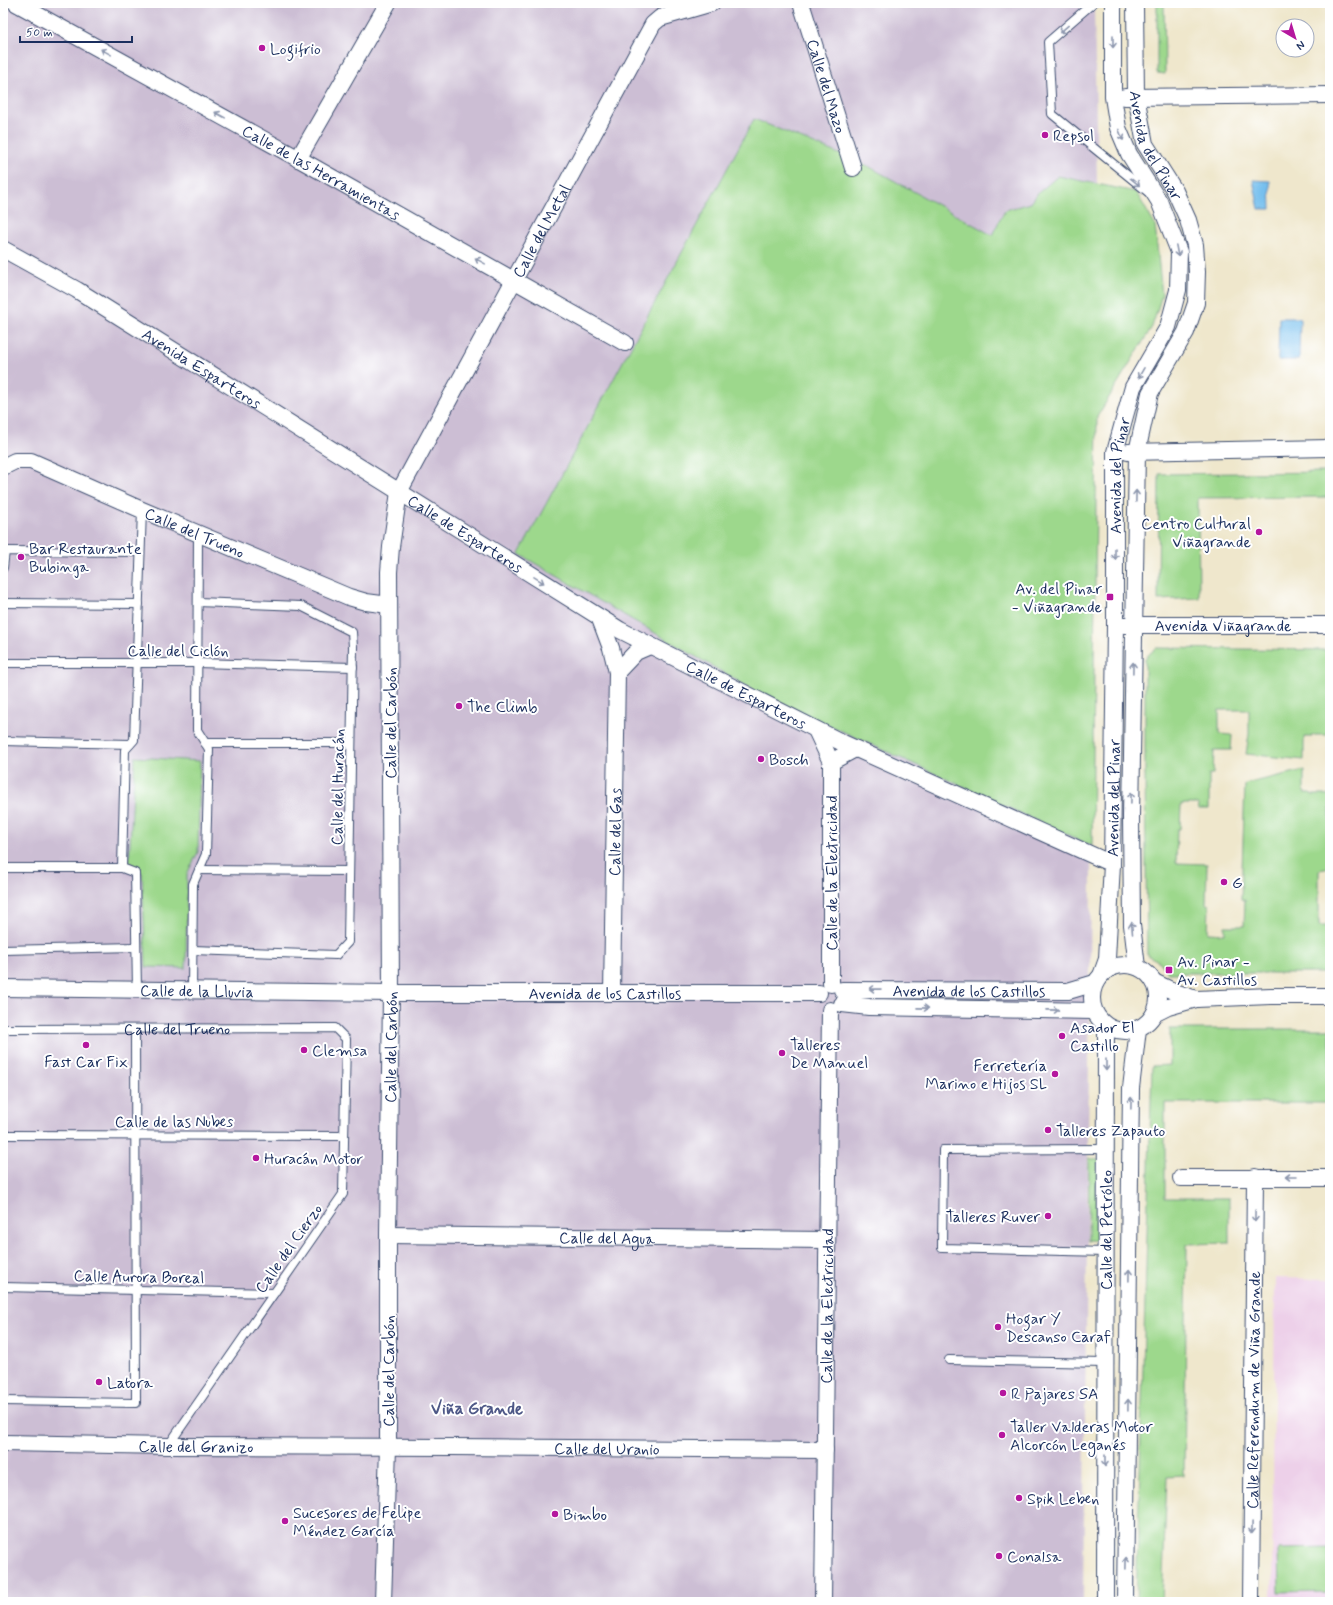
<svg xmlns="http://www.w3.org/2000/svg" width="1333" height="1605" font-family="Mynerve,sans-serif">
	<rect width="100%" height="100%" fill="#fff"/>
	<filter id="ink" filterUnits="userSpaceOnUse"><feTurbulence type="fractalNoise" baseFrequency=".025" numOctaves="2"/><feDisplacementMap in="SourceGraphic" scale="8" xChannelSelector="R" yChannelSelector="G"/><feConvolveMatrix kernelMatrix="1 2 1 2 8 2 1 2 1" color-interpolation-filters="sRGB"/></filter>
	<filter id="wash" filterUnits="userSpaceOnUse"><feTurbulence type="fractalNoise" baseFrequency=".012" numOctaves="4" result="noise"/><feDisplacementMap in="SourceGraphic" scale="16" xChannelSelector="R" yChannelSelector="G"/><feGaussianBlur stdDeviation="0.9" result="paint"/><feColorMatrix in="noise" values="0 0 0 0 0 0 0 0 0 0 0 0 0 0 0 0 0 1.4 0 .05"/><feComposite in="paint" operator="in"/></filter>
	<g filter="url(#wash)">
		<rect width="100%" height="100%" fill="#efe7cc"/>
		<!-- built -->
		<path fill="#edd0e9" d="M1275 1278 1330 1279V1602H1272Z"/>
		<!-- industrial -->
		<path fill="#ccbed4" d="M3 3H1094L1098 244 1083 1602H3Z"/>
		<!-- green -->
		<path fill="#9dd88c" stroke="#5c8475" d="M1157 3H1164L1165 74 1157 73Z
			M754 119 868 166 992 235 1005 210 1031 203 1038 193 1058 176 1136 192 1155 225 1162 295 1152 327 1097 417 1092 846 755 691 519 554Z
			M1330 472V497L1198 498 1199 598 1158 600 1159 474Z
			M1156 648 1330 650V735H1312V737H1304V760L1246 754 1249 734V710H1219V734L1232 735 1231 750H1214L1213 774H1209V809H1199L1198 804H1181L1180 829H1177L1176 863 1207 864 1206 904 1209 905 1208 933 1225 934V926H1244L1245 900 1241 899 1245 784 1304 770V793H1311L1312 795H1330V868L1319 870V926H1327V928H1330V973H1168L1160 962 1147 955 1145 770V658Z
			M135 757 200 761 198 852 187 874 186 968 146 967 142 873 129 862Z
			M1170 1029H1330V1103H1165V1198H1229V1243L1187 1244 1184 1476 1167 1477 1162 1602H1136L1152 1066 1170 1065Z
			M1089 1158 1101 1161 1100 1241 1088 1240Z
			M1330 1548V1591L1279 1592 1278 1549Z"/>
		<!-- water -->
		<path fill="#76bfee" stroke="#4877a6" d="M1253 180 1270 181 1271 209H1259Z
			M1279 318H1300L1299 360H1278Z"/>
	</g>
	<g filter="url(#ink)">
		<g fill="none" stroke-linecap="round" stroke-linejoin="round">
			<defs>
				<g id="service">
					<path d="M1093 3 1048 42 1052 114 1148 192"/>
					<path d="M3 568 5 551 140 552"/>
					<path d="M3 603 139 604"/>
					<path d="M3 663H197L353 667"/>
					<path d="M3 741 130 744"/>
					<path d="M205 743H351"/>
					<path d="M3 868H122"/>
					<path d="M199 870 349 871"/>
					<path d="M3 950 136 947"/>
					<path d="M193 950 336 955 348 942 353 647 352 632 301 606 198 602"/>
					<path d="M137 990 135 873 122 868 125 750 134 740 142 510"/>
					<path d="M192 991 193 884 206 854 209 749 197 730 198 534"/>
					<path id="s1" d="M3 1029 335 1028 346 1039 343 1194 168 1446"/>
					<path d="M3 1135 344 1136"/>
					<path d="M1106 1252 942 1248 943 1150 1106 1149"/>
					<path d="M3 1287 274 1293"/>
					<path d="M949 1360 1105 1363"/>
					<path d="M3 1401 136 1403 135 1029"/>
				</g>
				<g id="minor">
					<path id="s2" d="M16 3 308 164 625 343"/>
					<path id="s3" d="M801 3 853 168"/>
					<path id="s4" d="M1135 3 1136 96 1145 144 1175 191 1188 220 1195 245 1197 272 1196 303 1186 332 1150 393 1137 452 1131 816 1132 925 1137 967"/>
					<path d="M1125 97 1330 95"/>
					<path d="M298 159 388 3"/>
					<path id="s5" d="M3 249 77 290 620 630 843 743 1112 864"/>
					<path d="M1128 452 1330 448"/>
					<path id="s6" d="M3 467 15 461H31L142 510 349 597 366 602 389 605"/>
					<path d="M600 619 611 648 617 672"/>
					<path id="s7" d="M1124 625H1330"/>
					<path d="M816 730 831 762"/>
					<circle cx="1125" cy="998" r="33"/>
					<path id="s8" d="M1102 973 1107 959 1112 864 1115 625V452L1133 387 1168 327 1178 290 1179 252 1159 201 1129 154 1118 128 1113 97V3"/>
					<path d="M1154 982 1175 992 1196 999"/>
					<path d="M831 984V762L855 749"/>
					<path id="s9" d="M3 988 391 993H819"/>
					<path id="s10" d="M842 990 1068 991 1095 983"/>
					<path id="s11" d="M612 993 617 672 636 652 650 646"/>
					<path d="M842 1004 869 1007 1093 1011"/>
					<path d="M1154 1014 1168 1007 1196 999 1271 996H1330"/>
					<path d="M1181 1178H1330"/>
					<path id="s12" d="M388 1235 826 1240"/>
					<path id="s13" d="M3 1443 168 1446 453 1447 825 1450"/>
					<path id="s14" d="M383 1602 388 1447V1235L391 993 389 572 391 547 399 492 653 24 660 18 712 3"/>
					<path id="s15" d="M823 1602 830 1010"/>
					<path id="s16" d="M1105 1602 1106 1026"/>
					<path d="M1125 1602 1131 1088 1138 1029"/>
					<path id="s17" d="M1251 1602 1255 1177"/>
				</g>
			</defs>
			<!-- service casing -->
			<use href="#service" stroke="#3b4b6e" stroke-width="10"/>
			<!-- minor casing -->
			<use href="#minor" stroke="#3b4b6e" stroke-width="18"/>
			<!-- service -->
			<use href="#service" stroke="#fff" stroke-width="8"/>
			<!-- minor -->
			<use href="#minor" stroke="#fff" stroke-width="16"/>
		</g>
		<!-- one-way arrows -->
		<defs><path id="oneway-shaft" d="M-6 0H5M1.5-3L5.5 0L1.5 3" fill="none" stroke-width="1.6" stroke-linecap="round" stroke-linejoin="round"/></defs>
		<g stroke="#8d97ae">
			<use href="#oneway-shaft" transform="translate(1064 29) rotate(139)"/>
			<use href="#oneway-shaft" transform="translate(1113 42) rotate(90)"/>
			<use href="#oneway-shaft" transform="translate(106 52) rotate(-151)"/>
			<use href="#oneway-shaft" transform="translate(220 115) rotate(-151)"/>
			<use href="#oneway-shaft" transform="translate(1121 135) rotate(68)"/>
			<use href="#oneway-shaft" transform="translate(1135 182) rotate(39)"/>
			<use href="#oneway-shaft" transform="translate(1177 251) rotate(79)"/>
			<use href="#oneway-shaft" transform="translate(480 261) rotate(-151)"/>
			<use href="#oneway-shaft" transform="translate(1141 373) rotate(120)"/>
			<use href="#oneway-shaft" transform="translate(1136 496) rotate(-89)"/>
			<use href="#oneway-shaft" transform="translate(1115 554) rotate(90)"/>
			<use href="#oneway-shaft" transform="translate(539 580) rotate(32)"/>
			<use href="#oneway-shaft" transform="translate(1133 668) rotate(-89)"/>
			<use href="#oneway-shaft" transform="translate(1131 798) rotate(-89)"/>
			<use href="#oneway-shaft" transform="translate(1132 928) rotate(-95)"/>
			<use href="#oneway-shaft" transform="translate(875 989) rotate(-179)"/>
			<use href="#oneway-shaft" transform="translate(923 1008) rotate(1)"/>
			<use href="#oneway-shaft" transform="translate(1053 1010) rotate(1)"/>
			<use href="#oneway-shaft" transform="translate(1106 1065) rotate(90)"/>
			<use href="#oneway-shaft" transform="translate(1131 1103) rotate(-89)"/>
			<use href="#oneway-shaft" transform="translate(1291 1177) rotate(-180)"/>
			<use href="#oneway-shaft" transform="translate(1255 1216) rotate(91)"/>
			<use href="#oneway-shaft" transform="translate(1129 1275) rotate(-89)"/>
			<use href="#oneway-shaft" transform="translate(1128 1405) rotate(-89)"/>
			<use href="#oneway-shaft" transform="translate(1105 1461) rotate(90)"/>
			<use href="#oneway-shaft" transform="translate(1252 1528) rotate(91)"/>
			<use href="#oneway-shaft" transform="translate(1126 1563) rotate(-89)"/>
		</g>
	</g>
	<!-- markers -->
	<g fill="#b5179e" stroke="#fff" stroke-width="1.5">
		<circle cx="262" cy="48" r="4"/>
		<circle cx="1045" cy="135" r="4"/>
		<circle cx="1259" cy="532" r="4"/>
		<circle cx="21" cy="557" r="4"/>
		<rect x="1106" y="593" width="8" height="8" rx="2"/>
		<circle cx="459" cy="706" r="4"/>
		<circle cx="761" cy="759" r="4"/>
		<circle cx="1224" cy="882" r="4"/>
		<rect x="1165" y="966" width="8" height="8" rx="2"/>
		<circle cx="1062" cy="1036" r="4"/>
		<circle cx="86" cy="1045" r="4"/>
		<circle cx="304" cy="1050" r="4"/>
		<circle cx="782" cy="1053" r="4"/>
		<circle cx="1055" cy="1074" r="4"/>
		<circle cx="1048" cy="1130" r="4"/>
		<circle cx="256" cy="1158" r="4"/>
		<circle cx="1048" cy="1216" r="4"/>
		<circle cx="998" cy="1327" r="4"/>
		<circle cx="99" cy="1382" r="4"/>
		<circle cx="1003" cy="1393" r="4"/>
		<circle cx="1002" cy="1435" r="4"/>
		<circle cx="1019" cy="1498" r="4"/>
		<circle cx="555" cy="1514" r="4"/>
		<circle cx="285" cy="1521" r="4"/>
		<circle cx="999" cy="1556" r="4"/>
	</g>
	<g text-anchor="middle" stroke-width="4" stroke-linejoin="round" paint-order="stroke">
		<!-- poi labels -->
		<g font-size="16" fill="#1b2f5e" stroke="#fff" text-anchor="start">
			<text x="270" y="54">Logifrio</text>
			<text x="1053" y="141">Repsol</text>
			<text x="1251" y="529" text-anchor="end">Centro Cultural<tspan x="1251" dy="18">Viñagrande</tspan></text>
			<text x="29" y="554">Bar Restaurante<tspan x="29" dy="18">Bubinga</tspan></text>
			<text x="1102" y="594" text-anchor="end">Av. del Pinar<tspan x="1102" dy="18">- Viñagrande</tspan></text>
			<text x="467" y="712">The Climb</text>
			<text x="769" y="765">Bosch</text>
			<text x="1232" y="888">G</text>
			<text x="1177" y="967">Av. Pinar -<tspan x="1177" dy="18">Av. Castillos</tspan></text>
			<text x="1070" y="1033">Asador El<tspan x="1070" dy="18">Castillo</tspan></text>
			<text x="790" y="1050">Talleres<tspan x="790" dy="18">De Manuel</tspan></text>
			<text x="312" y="1056">Clemsa</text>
			<text x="86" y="1067" text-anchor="middle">Fast Car Fix</text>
			<text x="1047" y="1071" text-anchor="end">Ferretería<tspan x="1047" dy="18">Marino e Hijos SL</tspan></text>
			<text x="1056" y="1136">Talleres Zapauto</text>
			<text x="264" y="1164">Huracán Motor</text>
			<text x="1040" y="1222" text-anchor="end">Talleres Ruver</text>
			<text x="1006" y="1324">Hogar Y<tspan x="1006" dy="18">Descanso Caraf</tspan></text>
			<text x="107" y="1388">Latora</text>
			<text x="1011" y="1399">R Pajares SA</text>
			<text x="1010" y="1432">Taller Valderas Motor<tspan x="1010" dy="18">Alcorcón Leganés</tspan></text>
			<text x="1027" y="1504">Spik Leben</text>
			<text x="293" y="1518">Sucesores de Felipe<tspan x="293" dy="18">Méndez García</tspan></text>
			<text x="563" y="1520">Bimbo</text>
			<text x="1007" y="1562">Conalsa</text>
		</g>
		<!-- street labels -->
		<g font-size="16" fill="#1b2f5e" stroke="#fff">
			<text dy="6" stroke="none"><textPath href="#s3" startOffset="87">Calle del Mazo</textPath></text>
			<text dy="6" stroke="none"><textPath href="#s4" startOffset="147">Avenida del Pinar</textPath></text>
			<text dy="6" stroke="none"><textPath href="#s2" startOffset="349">Calle de las Herramientas</textPath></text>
			<text dy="6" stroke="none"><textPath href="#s14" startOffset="1408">Calle del Metal</textPath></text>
			<text dy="6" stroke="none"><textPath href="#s5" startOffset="232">Avenida Esparteros</textPath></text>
			<text dy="6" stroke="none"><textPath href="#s8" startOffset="499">Avenida del Pinar</textPath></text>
			<text dy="6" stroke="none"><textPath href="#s6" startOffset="208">Calle del Trueno</textPath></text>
			<text dy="6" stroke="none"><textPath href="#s5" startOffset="543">Calle de Esparteros</textPath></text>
			<text dy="6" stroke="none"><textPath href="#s7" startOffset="99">Avenida Viñagrande</textPath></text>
			<text x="178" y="656">Calle del Ciclón</text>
			<text dy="6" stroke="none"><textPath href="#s5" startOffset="867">Calle de Esparteros</textPath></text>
			<text transform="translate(390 723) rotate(-90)" y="6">Calle del Carbón</text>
			<text transform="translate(337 787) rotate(-89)" y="6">Calle del Huracán</text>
			<text dy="6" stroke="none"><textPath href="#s8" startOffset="176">Avenida del Pinar</textPath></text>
			<text dy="6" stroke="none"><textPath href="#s11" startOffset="161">Calle del Gas</textPath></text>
			<text transform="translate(831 873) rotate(-90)" y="6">Calle de la Electricidad</text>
			<text dy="6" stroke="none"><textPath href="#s10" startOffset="127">Avenida de los Castillos</textPath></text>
			<text dy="6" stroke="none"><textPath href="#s9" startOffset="194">Calle de la Lluvia</textPath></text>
			<text dy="6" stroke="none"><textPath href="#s9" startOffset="602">Avenida de los Castillos</textPath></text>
			<text dy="6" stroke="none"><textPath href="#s1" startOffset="174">Calle del Trueno</textPath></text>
			<text dy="6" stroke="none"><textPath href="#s14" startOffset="555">Calle del Carbón</textPath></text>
			<text x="174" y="1127">Calle de las Nubes</text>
			<text dy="6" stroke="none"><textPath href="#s16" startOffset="372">Calle del Petróleo</textPath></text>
			<text dy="6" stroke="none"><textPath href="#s12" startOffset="219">Calle del Agua</textPath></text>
			<text transform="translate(288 1248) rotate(-55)" y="6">Calle del Cierzo</text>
			<text transform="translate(139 1276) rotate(1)" y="6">Calle Aurora Boreal</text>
			<text dy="6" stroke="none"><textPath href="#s15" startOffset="296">Calle de la Electricidad</textPath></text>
			<text transform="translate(388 1371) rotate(-90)" y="6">Calle del Carbón</text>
			<text dy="6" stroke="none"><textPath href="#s17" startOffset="212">Calle Referendum de Viña Grande</textPath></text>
			<text dy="6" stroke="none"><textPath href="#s13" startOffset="193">Calle del Granizo</textPath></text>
			<text dy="6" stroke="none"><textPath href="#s13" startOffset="604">Calle del Uranio</textPath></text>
		</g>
		<!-- neighbourhood labels -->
		<g font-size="17" font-weight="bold" fill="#4e5887" stroke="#fff">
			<text x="477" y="1414">Viña Grande</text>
		</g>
	</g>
	<!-- margin -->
	<rect width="1333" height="1605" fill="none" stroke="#fff" stroke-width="16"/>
	<!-- north arrow -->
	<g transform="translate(1295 38) rotate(142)"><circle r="19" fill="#ffffff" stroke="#a4acbf"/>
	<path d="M0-3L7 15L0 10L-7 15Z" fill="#b5179e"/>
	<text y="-6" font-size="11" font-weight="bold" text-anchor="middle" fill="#1b2f5e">N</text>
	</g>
	<!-- scale -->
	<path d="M20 36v6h112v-6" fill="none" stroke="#1b2f5e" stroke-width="2"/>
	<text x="26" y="36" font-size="12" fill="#1b2f5e" stroke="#ffffff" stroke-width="3" paint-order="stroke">50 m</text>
</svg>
